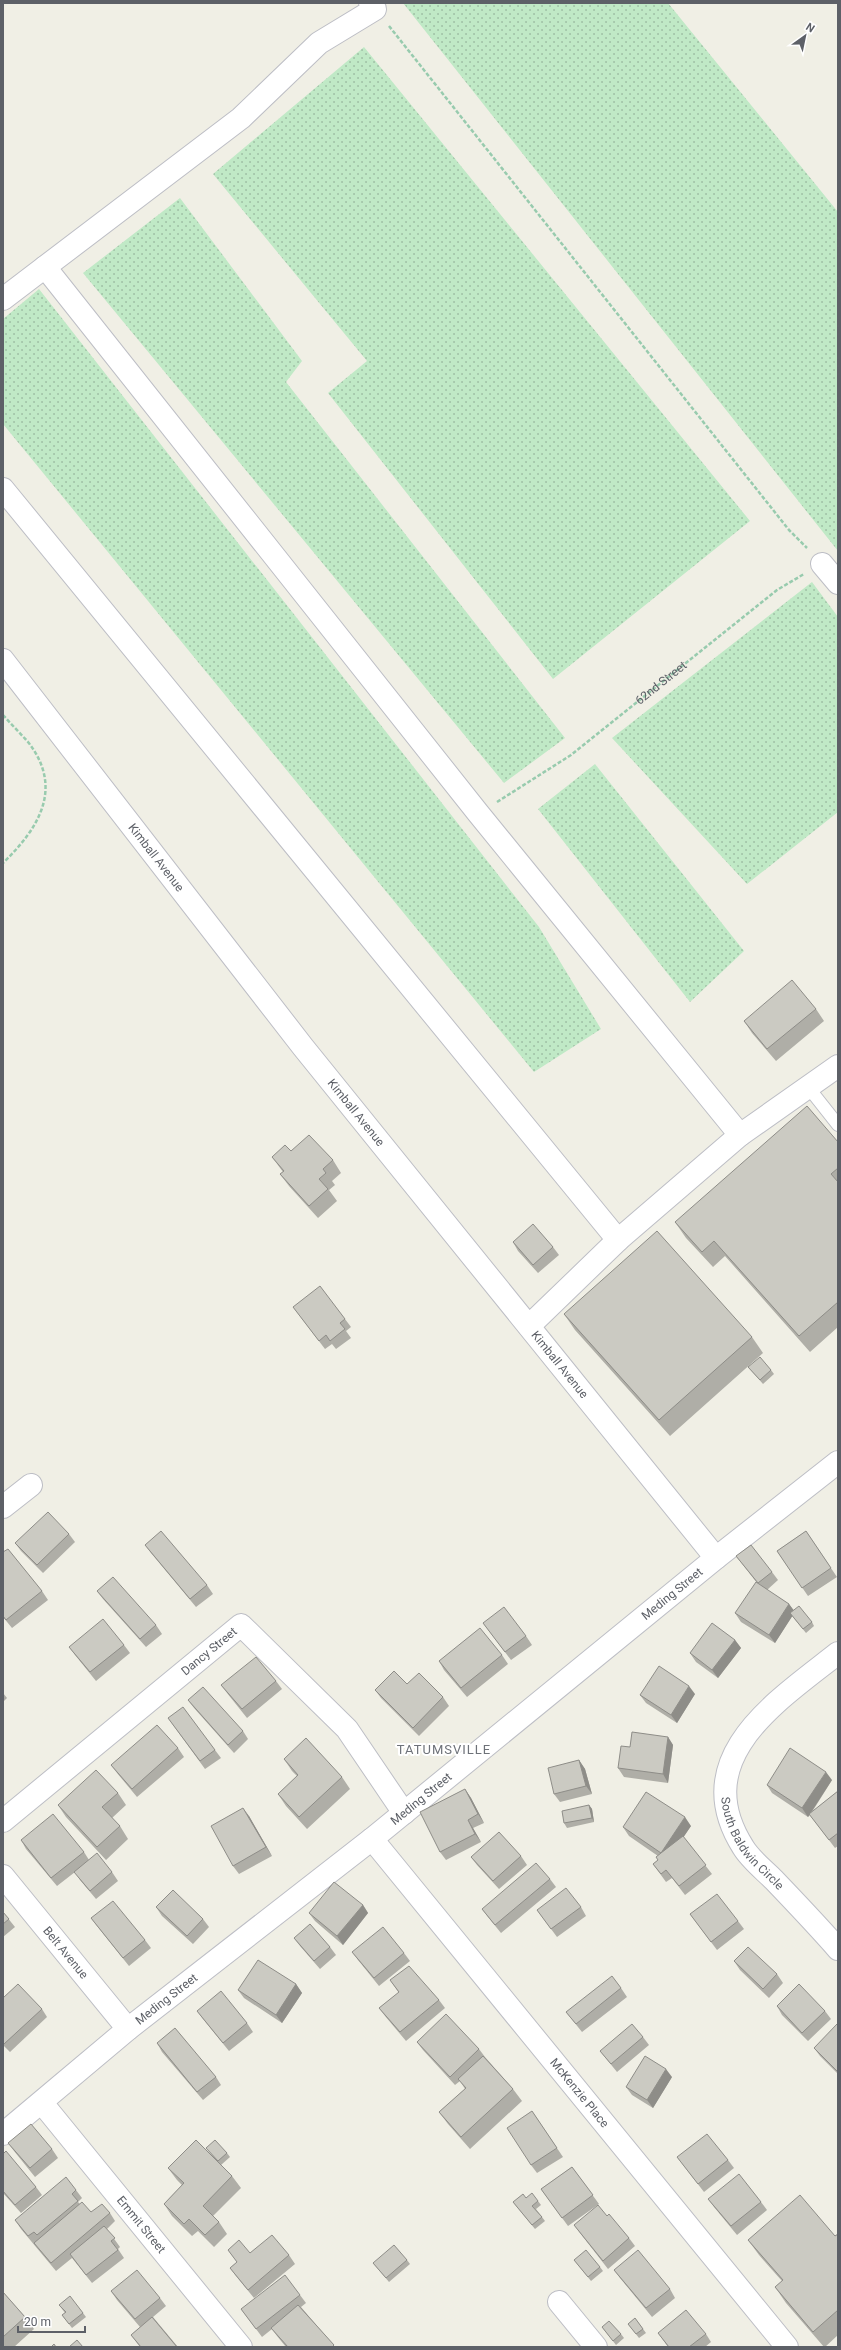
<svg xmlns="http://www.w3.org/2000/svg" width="841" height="2350" font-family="Roboto,sans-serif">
	<defs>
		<pattern id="grass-dots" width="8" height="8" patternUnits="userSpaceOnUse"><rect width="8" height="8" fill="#c0e9c6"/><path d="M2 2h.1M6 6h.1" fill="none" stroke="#9fc0a5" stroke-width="1.8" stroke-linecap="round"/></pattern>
	</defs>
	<rect width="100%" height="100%" fill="#f0efe5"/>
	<!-- grass -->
	<path fill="url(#grass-dots)" d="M403 3H668L838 212V551Z
		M364 47 750 521 553 679 328 393 367 361 213 174Z
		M180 198 302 361 286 382 565 738 504 783 83 273Z
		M39 289 539 927 601 1029 534 1072 3 424V319Z
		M812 582 838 617V812L747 884 612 738Z
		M595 764 744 951 690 1002 538 809Z"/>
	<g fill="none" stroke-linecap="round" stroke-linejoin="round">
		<defs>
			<path id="lane" d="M808 1087 838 1125"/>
			<g id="street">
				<path d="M370 3 375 9 319 43 241 118 45 267 478 813 740 1135"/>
				<path d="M3 299 45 267"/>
				<path d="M3 489 618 1240"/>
				<path d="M822 564 838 583"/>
				<path id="s2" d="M3 660 303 1047 716 1558"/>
				<path d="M529 1326 618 1240 740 1135 838 1066"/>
				<path d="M3 1507 31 1485"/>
				<path id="s3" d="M838 1653C776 1702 687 1758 743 1847 750 1859 764 1870 774 1880 796 1903 817 1925 838 1949"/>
				<path id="s4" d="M3 1821 241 1625 347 1729 404 1813"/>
				<path id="s5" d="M372 1839 787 2347"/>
				<path id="s6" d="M3 1876 128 2029"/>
				<path id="s7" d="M42 2103 241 2347"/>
				<path id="s8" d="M3 2134 128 2029 372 1839 716 1558 838 1462"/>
				<path d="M559 2302 596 2347"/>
			</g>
		</defs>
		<!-- lane casing -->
		<use href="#lane" stroke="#bdbec5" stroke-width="14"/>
		<!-- street casing -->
		<use href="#street" stroke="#bdbec5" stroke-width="24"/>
		<!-- path -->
		<g stroke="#98cbae" stroke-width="2.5" stroke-dasharray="4 2" stroke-linecap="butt">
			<path d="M389 26 789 530 807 548"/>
			<path d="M3 715C11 724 20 733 28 742 64 788 39 828 3 863"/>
			<path id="s1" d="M497 802 571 755 777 590 804 574"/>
		</g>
		<!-- lane -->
		<use href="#lane" stroke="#fff" stroke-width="12"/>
		<!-- street -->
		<use href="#street" stroke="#fff" stroke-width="22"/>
	</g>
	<!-- wall -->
	<path fill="#afaea7" d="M816 1009 824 1021 776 1061 752 1033 744 1021Z
		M838 1142V1327L810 1352 725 1256 713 1267 686 1238 675 1222Z
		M291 1151 333 1160 341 1173 332 1181 335 1185 329 1190 337 1201 318 1218 289 1186 280 1174 283 1172 272 1157Z
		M513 1242 553 1247 559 1255 538 1273 518 1251Z
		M293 1307 345 1319 351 1327 346 1331 351 1338 336 1349 332 1344 325 1349Z
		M564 1314 752 1337 763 1353 670 1436 575 1330Z
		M748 1367 771 1370 774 1374 763 1384Z
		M806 1531 837 1577 808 1596 777 1551Z
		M69 1534 75 1542 43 1573 21 1551 15 1543Z
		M145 1545 207 1585 213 1594 196 1607 151 1553Z
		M3 1552 42 1591 48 1600 12 1628 3 1617Z
		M736 1556 772 1572 778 1580 767 1590 789 1604 794 1611 812 1622 814 1626 806 1633 792 1616 775 1643 741 1622 735 1613 757 1583Z
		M97 1591 156 1625 162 1634 146 1647 103 1599Z
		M483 1623 526 1636 532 1645 511 1660Z
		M735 1640 741 1648 718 1678 696 1662 690 1653Z
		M124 1645 130 1653 96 1681 75 1655 69 1647Z
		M502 1655 508 1664 467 1697 444 1670 439 1661Z
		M276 1681 282 1689 247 1718 227 1693 221 1685Z
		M407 1684 443 1697 449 1706 419 1736 381 1698 375 1690Z
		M3 1693 7 1698 3 1702Z
		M695 1694 677 1723 646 1703 640 1695Z
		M188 1700 243 1731 248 1739 234 1753 194 1708Z
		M168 1718 215 1750 221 1758 205 1769Z
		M668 1737 673 1745 668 1783 624 1777 618 1768Z
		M178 1748 184 1757 137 1797 117 1773 111 1765Z
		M284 1759 342 1777 350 1789 307 1829 286 1806 278 1794 297 1776 292 1771Z
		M579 1760 585 1769 592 1794 560 1802 554 1794Z
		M832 1780 812 1812 838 1791V1846L835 1848 810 1815 808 1817 772 1793 767 1785Z
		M465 1789 471 1798 484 1823 473 1828 481 1842 446 1860 440 1852Z
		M118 1793 126 1805 112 1818 120 1826 128 1839 106 1860 66 1817 58 1805Z
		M589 1805 592 1809 594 1822 567 1828 564 1823Z
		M249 1816 272 1856 239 1874 233 1866Z
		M691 1826 683 1837 712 1874 685 1895 672 1878 666 1882 653 1864 658 1860V1856L629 1836 623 1827Z
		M21 1840 84 1852 89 1860 112 1872 118 1881 96 1899 80 1880 75 1872 57 1886 26 1849Z
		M521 1856 527 1865 499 1889 477 1865 471 1857Z
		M550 1879 556 1887 501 1933 488 1917 482 1909Z
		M363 1905 368 1913 343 1945 315 1921 309 1913Z
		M156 1907 203 1919 209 1927 193 1944 162 1916Z
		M581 1907 586 1916 557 1937 537 1910Z
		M3 1912 15 1927 3 1937Z
		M690 1914 738 1921 744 1929 717 1950Z
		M91 1918 145 1940 151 1948 129 1966 97 1926Z
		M294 1938 330 1947 336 1955 320 1969 300 1946Z
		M352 1952 404 1953 410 1961 379 1986 358 1960Z
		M734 1961 777 1974 783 1983 769 1998 740 1970Z
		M390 1980 439 2000 445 2008 406 2041 385 2016 379 2008 399 1993Z
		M296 1984 302 1993 282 2023 244 1998 238 1990Z
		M621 1988 627 1997 582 2032 566 2012Z
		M3 1998 42 2009 47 2017 10 2052 3 2045Z
		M777 2006 825 2011 831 2019 808 2041 782 2015Z
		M197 2011 247 2023 253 2032 229 2051 203 2019Z
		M838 2025V2074L820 2056 814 2048Z
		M643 2037 649 2045 617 2072 600 2051Z
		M417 2042 479 2049 485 2057 513 2089 522 2101 470 2149 448 2124 439 2112 465 2089 460 2081 455 2085 423 2050Z
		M157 2043 216 2077 221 2085 203 2100 162 2052Z
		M672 2077 653 2108 632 2095 626 2087Z
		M532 2111 563 2157 537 2173 531 2165Z
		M8 2143 52 2149 58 2158 35 2177 14 2151Z
		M206 2148 227 2153 230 2157 221 2165 232 2176 241 2188 213 2216 219 2222 227 2234 214 2247 198 2231 192 2236 172 2216 164 2204 182 2185 177 2180 168 2168 217 2161Z
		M3 2154 36 2187 42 2195 21 2213 3 2193Z
		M677 2157 728 2160 734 2168 704 2192Z
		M572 2167 599 2204 568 2226 541 2189Z
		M76 2190 82 2198 78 2202 80 2204 91 2212 110 2213 115 2221 107 2229 120 2247 118 2249 124 2258 92 2283 72 2258 56 2271 21 2229 15 2220Z
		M708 2199 761 2202 767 2210 737 2235 714 2207Z
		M538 2201 541 2205 536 2209 545 2221 535 2229 513 2202Z
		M607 2216 629 2238 635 2246 608 2269 580 2233 574 2225Z
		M838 2234V2335L825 2347H824L786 2303 775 2287 782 2281 759 2255 748 2240 835 2236Z
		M228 2250 250 2253 289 2255 295 2264 254 2298 236 2276 230 2268 237 2262Z
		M407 2260 410 2264 389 2282 373 2263Z
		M574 2260 600 2267 603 2271 591 2281Z
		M614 2270 670 2289 675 2298 652 2317 620 2278Z
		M111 2291 160 2298 166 2306 153 2317 178 2347H140L131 2335 140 2327 117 2300Z
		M3 2292 25 2317 34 2329 14 2347H3Z
		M300 2295 306 2303 301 2307 335 2347H286L277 2336 272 2329 262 2337 241 2309Z
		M59 2305 83 2313 86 2317 72 2328 62 2315 65 2313Z
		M635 2318 646 2333 639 2338 628 2324Z
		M602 2327 621 2334 624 2338 616 2345Z
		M658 2333 706 2334 711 2342 705 2347H668Z"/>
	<!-- shaded-wall -->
	<path fill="#8e8d88" d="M789 1604 795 1612 775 1643 769 1635Z
		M735 1640 741 1648 718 1678 712 1670Z
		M689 1686 695 1694 677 1723 671 1715Z
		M668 1737 673 1745 668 1783 663 1774Z
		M579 1760 585 1769 592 1794 586 1786Z
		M826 1772 832 1780 808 1817 802 1808Z
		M465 1789 471 1798 484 1823 478 1814Z
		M589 1805 592 1809 594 1822 592 1818Z
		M243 1808 249 1816 272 1856 266 1847Z
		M685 1817 691 1826 667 1862 661 1853Z
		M468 1820 473 1828 481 1842 475 1834Z
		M363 1905 368 1913 343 1945 337 1936Z
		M296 1984 302 1993 282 2023 276 2015Z
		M666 2069 672 2077 653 2108 647 2100Z"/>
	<!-- building -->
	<path fill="#cbcac2" stroke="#8e8d88" d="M792 980 816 1009 767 1049 744 1021Z
		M807 1106 838 1142V1168L831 1174 838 1182V1302L799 1336 714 1241 702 1252 675 1222Z
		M309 1135 333 1160 323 1169 326 1173 319 1179 328 1189 309 1206 280 1174 284 1171 272 1157 285 1145 291 1151Z
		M533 1224 553 1247 533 1265 513 1242Z
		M657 1231 752 1337 659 1420 564 1314Z
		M320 1286 345 1319 340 1323 345 1329 330 1341 326 1335 319 1341 293 1307Z
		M760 1357 771 1370 760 1380 748 1367Z
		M48 1512 69 1534 37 1565 15 1543Z
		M161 1531 207 1585 190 1599 145 1545Z
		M806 1531 831 1568 802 1588 777 1551Z
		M751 1545 772 1572 758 1583 736 1556Z
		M8 1549 42 1591 6 1620 3 1616V1552Z
		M113 1577 156 1625 140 1639 97 1591Z
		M756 1582 789 1604 769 1635 735 1613Z
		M799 1606 812 1622 803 1629 790 1613Z
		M504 1607 526 1636 505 1652 483 1623Z
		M103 1619 124 1645 90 1672 69 1647Z
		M712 1623 735 1640 712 1670 690 1653Z
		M480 1628 502 1655 461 1688 439 1661Z
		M256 1657 276 1681 242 1709 221 1685Z
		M659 1666 689 1686 671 1715 640 1695Z
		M394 1671 407 1684 419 1673 443 1697 413 1728 375 1690Z
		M203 1687 243 1731 228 1745 188 1700Z
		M183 1707 215 1750 200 1761 168 1718Z
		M157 1725 178 1748 132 1789 111 1765Z
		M632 1732 668 1737 663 1774 618 1768 621 1746 630 1747Z
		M306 1738 342 1777 299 1817 278 1794 298 1775 284 1759Z
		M790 1748 826 1772 802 1808 767 1785Z
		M579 1760 586 1786 554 1794 548 1768Z
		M96 1770 118 1793 102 1807 120 1826 97 1847 58 1805Z
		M465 1789 478 1814 468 1820 475 1834 440 1852 420 1812Z
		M838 1791V1833L829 1840 809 1814Z
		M646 1792 685 1817 661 1853 683 1836 706 1865 679 1886 666 1870 661 1874 653 1864 658 1860 656 1857 661 1853 623 1827Z
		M589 1805 592 1818 564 1823 562 1811Z
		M243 1808 266 1847 233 1866 211 1826Z
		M53 1814 84 1852 51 1878 21 1840Z
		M499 1832 521 1856 493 1881 471 1857Z
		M97 1853 112 1872 90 1891 74 1872Z
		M536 1863 550 1879 495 1925 482 1909Z
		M334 1882 363 1905 337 1936 309 1913Z
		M566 1888 581 1907 551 1929 537 1910Z
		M173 1890 203 1919 187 1936 156 1907Z
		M717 1894 738 1921 711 1942 690 1914Z
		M113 1901 145 1940 123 1958 91 1918Z
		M3 1912 9 1919 3 1924Z
		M310 1924 330 1947 314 1961 294 1938Z
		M383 1927 404 1953 374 1978 352 1952Z
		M748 1947 777 1974 763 1989 734 1961Z
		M258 1960 296 1984 276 2015 238 1990Z
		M409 1966 439 2000 400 2032 379 2008 399 1992 390 1980Z
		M612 1976 621 1988 576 2024 566 2012Z
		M18 1984 42 2009 4 2044 3 2043V1998Z
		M799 1984 825 2011 802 2033 777 2006Z
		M221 1991 247 2023 223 2043 197 2011Z
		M446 2014 479 2049 450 2077 417 2042Z
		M632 2024 643 2037 611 2064 600 2051Z
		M837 2024 838 2025V2072L814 2048Z
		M175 2028 216 2077 197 2092 157 2043Z
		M483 2056 513 2089 461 2137 439 2112 466 2088 458 2079Z
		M645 2056 666 2069 647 2100 626 2087Z
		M532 2111 557 2148 531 2165 507 2128Z
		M31 2124 52 2149 30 2168 8 2143Z
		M707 2134 728 2160 698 2184 677 2157Z
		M196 2140 232 2176 203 2206 219 2222 205 2235 189 2219 184 2224 164 2204 184 2183 168 2168Z
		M215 2140 227 2153 218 2161 206 2148Z
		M6 2151 36 2187 15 2205 3 2191V2154Z
		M572 2167 593 2195 562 2218 541 2189Z
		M739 2174 761 2202 731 2226 708 2199Z
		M66 2177 76 2190 72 2194 78 2201 37 2235 34 2232 28 2236 15 2220Z
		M532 2193 538 2201 532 2206 542 2217 532 2225 513 2202 523 2194 526 2198Z
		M800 2195 835 2236 838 2234V2310L813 2332 775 2287 783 2280 748 2240Z
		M82 2202 91 2212 102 2204 110 2213 51 2263 34 2243Z
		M598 2205 607 2216 609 2214 629 2238 603 2261 574 2225Z
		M104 2226 115 2238 111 2241 118 2250 86 2275 70 2254Z
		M272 2235 289 2255 248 2290 230 2268 237 2262 228 2250 239 2240 250 2253Z
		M394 2245 407 2260 386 2278 373 2263Z
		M586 2250 600 2267 588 2277 574 2260Z
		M638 2250 670 2289 646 2308 614 2270Z
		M137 2270 160 2298 135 2319 111 2291Z
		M285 2275 300 2295 256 2329 241 2309Z
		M3 2292 25 2317 3 2337Z
		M70 2296 83 2313 69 2324 62 2315 66 2312 59 2305Z
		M298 2305 334 2345 332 2347H288L271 2328Z
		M686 2310 706 2334 689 2347H669L658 2333Z
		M152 2317 177 2347H141L131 2335Z
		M635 2318 643 2329 636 2334 628 2324Z
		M609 2321 621 2334 613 2341 602 2327Z
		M77 2340 83 2347H69Z
		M54 2344 56 2347H51Z"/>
	<g text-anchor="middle" stroke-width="4" stroke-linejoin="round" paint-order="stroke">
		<!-- street labels -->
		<g font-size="12" fill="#5d6067" stroke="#fff">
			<text dy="4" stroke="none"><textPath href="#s1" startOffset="203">62nd Street</textPath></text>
			<text dy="4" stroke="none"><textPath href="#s2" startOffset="250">Kimball Avenue</textPath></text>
			<text dy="4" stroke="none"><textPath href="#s2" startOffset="574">Kimball Avenue</textPath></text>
			<text dy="4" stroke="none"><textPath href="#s2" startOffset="898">Kimball Avenue</textPath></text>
			<text dy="4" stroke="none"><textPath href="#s8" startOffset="860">Meding Street</textPath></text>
			<text dy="4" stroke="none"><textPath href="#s4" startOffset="267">Dancy Street</textPath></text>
			<text dy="4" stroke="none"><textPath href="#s8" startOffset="536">Meding Street</textPath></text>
			<text dy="4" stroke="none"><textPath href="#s3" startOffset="245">South Baldwin Circle</textPath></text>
			<text dy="4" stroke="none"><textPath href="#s6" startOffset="99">Belt Avenue</textPath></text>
			<text dy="4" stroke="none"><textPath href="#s8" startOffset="212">Meding Street</textPath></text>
			<text dy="4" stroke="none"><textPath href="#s5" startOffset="328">McKenzie Place</textPath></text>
			<text dy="4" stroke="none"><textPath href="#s7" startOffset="157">Emmit Street</textPath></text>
		</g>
		<!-- neighbourhood labels -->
		<g font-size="13" letter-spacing="1" fill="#6e7279" stroke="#fff">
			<text x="444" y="1754">TATUMSVILLE</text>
		</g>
	</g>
	<!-- border -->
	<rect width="841" height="2350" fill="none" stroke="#5d6067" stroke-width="8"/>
	<!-- north arrow -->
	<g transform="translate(805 36) rotate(33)" stroke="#ffffff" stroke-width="3" paint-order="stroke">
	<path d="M0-3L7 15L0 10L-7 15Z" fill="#5d6067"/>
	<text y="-6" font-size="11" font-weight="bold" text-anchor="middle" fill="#5d6067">N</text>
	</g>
	<!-- scale -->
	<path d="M18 2326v6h67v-6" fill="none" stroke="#5d6067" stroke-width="2"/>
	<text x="24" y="2326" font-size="12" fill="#5d6067" stroke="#ffffff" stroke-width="3" paint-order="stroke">20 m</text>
</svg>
